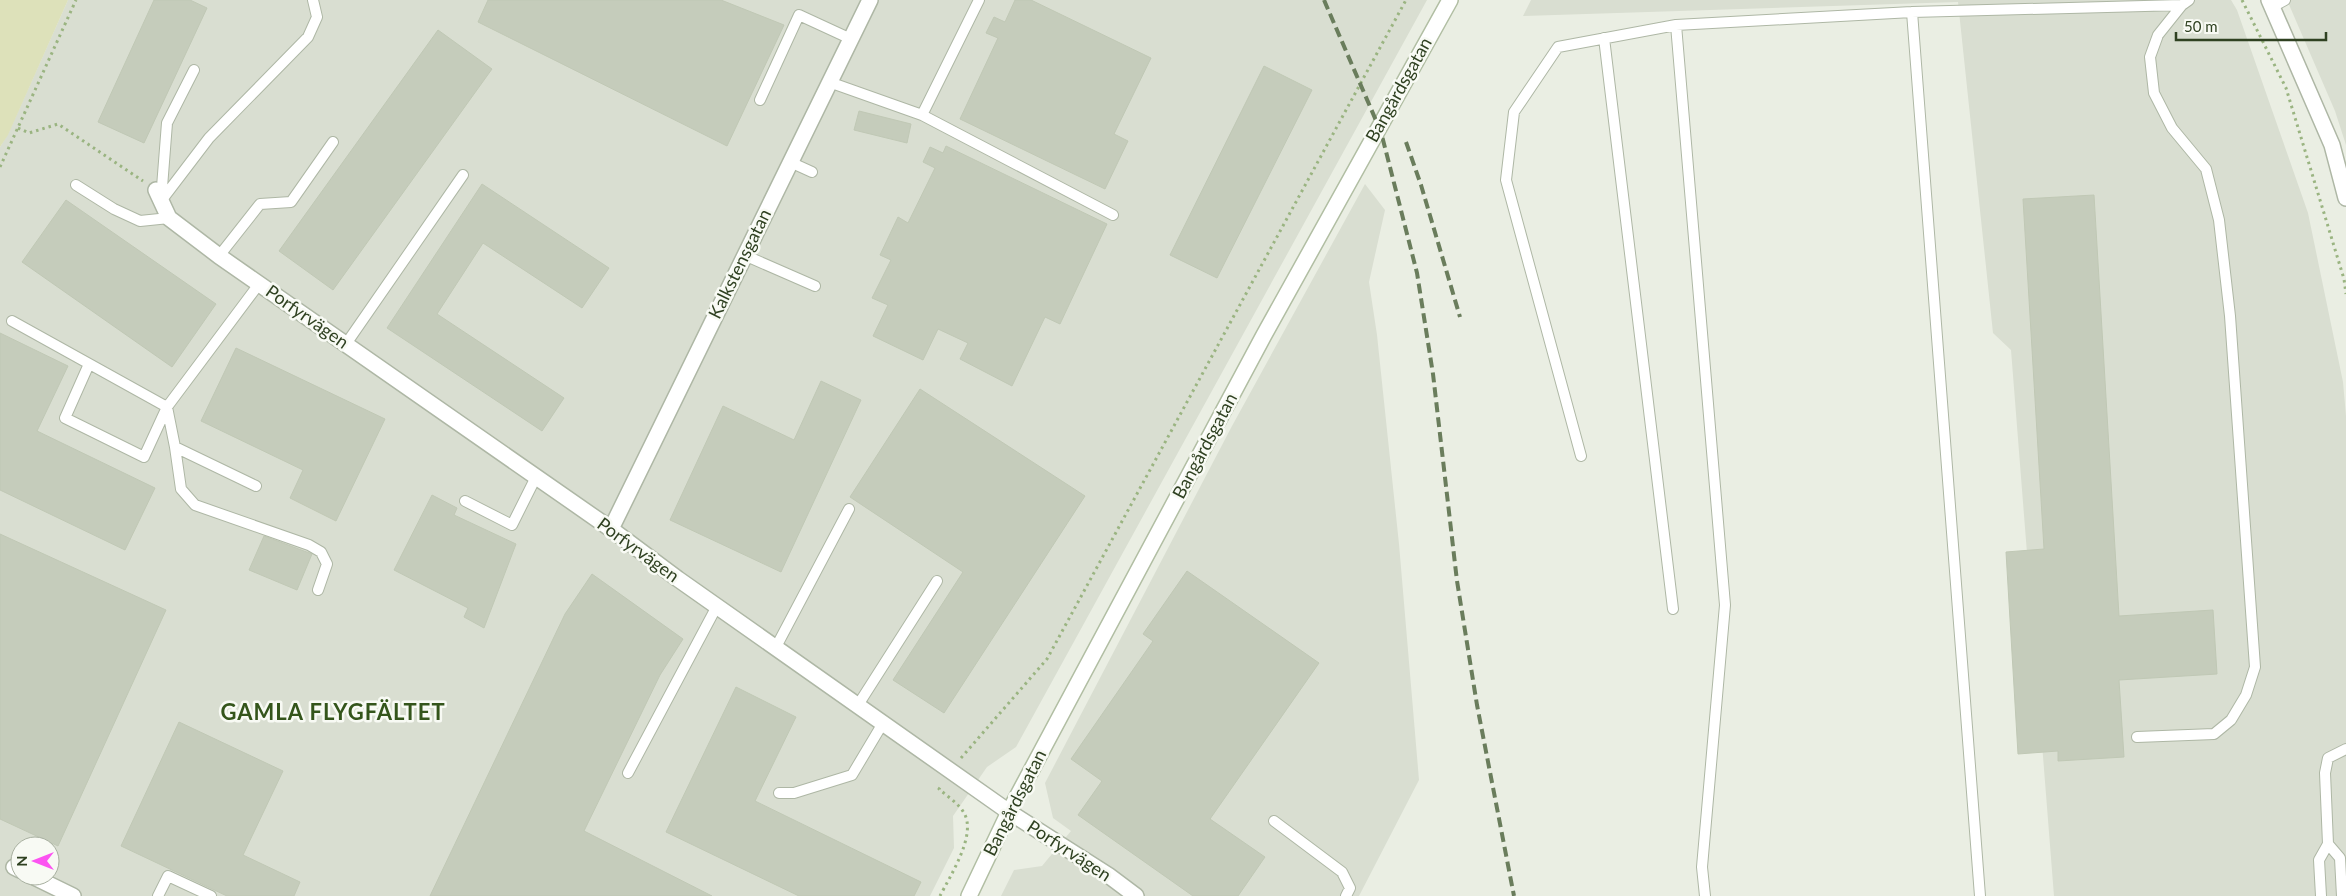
<svg xmlns="http://www.w3.org/2000/svg" width="2346" height="896" font-family="Lato,sans-serif">
	<rect width="100%" height="100%" fill="#eaeee3"/>
	<!-- built -->
	<path fill="#d9ded1" fill-rule="evenodd" d="M68 0H1427L1016 747 987 767 953 816 954 848 930 896H0V147L8 134ZM20 846H50V876H20Z
		M1531 0H2231L2237 10 2308 213 2343 382 2346 416V896H2054L2011 350 1993 333 1958 2 1523 16Z
		M2287 0H2346V145L2335 111Z
		M1365 184 1385 210 1369 282 1377 335 1399 544 1419 780 1359 896H1001L1014 870 1042 866 1071 831 1053 818 1045 783 1232 426Z"/>
	<!-- green -->
	<path fill="#dde1ba" d="M0 0H68L8 135 0 147Z"/>
	<!-- building -->
	<path fill="#c5ccbb" stroke="#c0c8b5" d="M154 0H190L207 8 144 143 98 122Z
		M488 0H721L784 25 727 146 478 22Z
		M1015 0H1031L1151 58 1114 134 1128 141 1105 189 960 119 998 38 986 33 994 17 1005 22Z
		M438 30 492 69 333 290 279 251Z
		M1264 66 1312 90 1217 278 1170 255Z
		M859 111 911 124 907 143 854 130Z
		M946 146 1107 224 1060 324 1045 317 1012 386 960 359 968 343 938 329 923 360 873 336 888 305 872 298 891 260 880 255 898 217 908 223 935 168 923 162 930 147 943 153Z
		M482 184 609 268 582 308 483 243 437 314 564 398 542 431 387 328Z
		M2094 195 2119 616 2213 610 2217 674 2119 680 2124 757 2058 761V751L2018 754 2006 552 2044 549 2023 199Z
		M66 200 216 304 172 367 22 262Z
		M0 333 68 366 37 431 155 488 125 550 0 490Z
		M236 348 385 419 336 521 290 498 303 470 201 421Z
		M821 381 861 400 781 572 670 520 723 406 794 440Z
		M920 389 1085 496 944 713 893 680 963 572 850 497Z
		M432 495 457 508 454 515 516 544 484 628 464 617 468 608 394 570Z
		M0 534 166 610 58 846 0 819Z
		M264 536 312 554 297 590 249 570Z
		M1187 571 1319 663 1210 819 1265 857 1238 896H1193L1078 815 1102 781 1071 759 1153 641 1143 634Z
		M592 574 683 639 660 675 584 831 712 896H430L565 614Z
		M736 687 796 717 755 801 921 882 914 896H799L666 832Z
		M179 722 283 771 243 855 300 882 294 896H227L121 846Z"/>
	<g fill="none" stroke-linecap="round" stroke-linejoin="round">
		<defs>
			<path id="service" d="M2272 7 2285 0
				M1912 12 1980 896
				M1676 25 1725 605 1702 867 1705 896
				M1604 38 1673 609
				M829 82 922 115 1113 215
				M760 100 799 15 851 39
				M922 115 979 0
				M790 162 812 172
				M76 185 114 209 140 221 169 218
				M161 200 167 123 194 70
				M161 201 209 138 308 37 317 17 313 0
				M744 255 815 286
				M219 256 260 204 291 202 333 142
				M12 321 167 407 259 284
				M346 344 463 175
				M89 364 65 418 144 457 167 407
				M167 407 175 447 256 486
				M175 447 181 489 195 505 309 545 321 552 327 564 318 590
				M1581 456 1506 180 1514 112 1558 47 1676 25 1912 12 2182 5 2189 0
				M465 501 512 525 536 477
				M776 647 849 509
				M858 705 937 581
				M2137 737 2214 734 2231 720 2246 695 2255 667 2230 316 2219 220 2206 169 2172 128 2154 93 2150 57 2158 35 2182 5
				M628 773 717 606
				M779 793H794L852 775 883 723
				M1274 821 1342 872 1350 888 1346 896
				M158 896 168 876 211 896
				M2321 896 2319 860 2328 844
				M2342 896 2340 858 2328 844 2325 773 2328 758 2346 749"/>
			<path id="minor" d="M156 190 169 218 219 256 611 529 678 579 1009 812 1108 875 1136 896
				M611 529 870 0
				M14 867 20 870
				M32 876 73 896"/>
			<path id="tertiary" d="M2269 0 2332 145 2346 198"/>
			<path id="secondary" d="M969 896 1009 812 1264 335 1450 0"/>
		</defs>
		<!-- service casing -->
		<use href="#service" stroke="#aeb7a5" stroke-width="12"/>
		<!-- minor casing -->
		<use href="#minor" stroke="#aeb7a5" stroke-width="18"/>
		<!-- tertiary casing -->
		<use href="#tertiary" stroke="#aeb7a5" stroke-width="18"/>
		<!-- secondary casing -->
		<use href="#secondary" stroke="#b1bea3" stroke-width="18"/>
		<!-- path -->
		<path stroke="#9ab481" stroke-width="3" stroke-dasharray="2.5 4" stroke-linecap="butt" d="M2242 0 2286 88 2344 279 2346 294
			M18 128 29 133 58 124 143 181
			M0 167 76 0
			M961 758 1047 659 1406 0
			M940 896C950 876 977 835 964 813 959 804 947 796 939 789L941 786"/>
		<!-- service -->
		<use href="#service" stroke="#fff" stroke-width="10"/>
		<!-- minor -->
		<use href="#minor" stroke="#fff" stroke-width="15"/>
		<!-- tertiary -->
		<use href="#tertiary" stroke="#fff" stroke-width="15"/>
		<!-- secondary -->
		<use href="#secondary" stroke="#fff" stroke-width="15"/>
		<!-- rail -->
		<path stroke="#6a7d5c" stroke-width="4" stroke-dasharray="10 5" stroke-linecap="butt" d="M1324 0 1381 132 1417 273 1433 374 1457 581 1477 705 1514 896
			M1406 142 1421 185 1460 317"/>
	</g>
	<g text-anchor="middle" stroke-width="5" stroke-linejoin="round" paint-order="stroke">
		<!-- street labels -->
		<g font-size="18" fill="#2f4121" stroke="#f8faf4">
			<text transform="translate(1399 90) rotate(-61)" y="6">Bangårdsgatan</text>
			<text transform="translate(740 264) rotate(-64)" y="6">Kalkstensgatan</text>
			<text transform="translate(307 317) rotate(35)" y="6">Porfyrvägen</text>
			<text transform="translate(1205 446) rotate(-62)" y="6">Bangårdsgatan</text>
			<text transform="translate(638 550) rotate(36)" y="6">Porfyrvägen</text>
			<text transform="translate(1015 803) rotate(-63)" y="6">Bangårdsgatan</text>
			<text transform="translate(1069 851) rotate(33)" y="6">Porfyrvägen</text>
		</g>
		<!-- district labels -->
		<g font-size="22" font-weight="bold" letter-spacing="1" fill="#34551b" stroke="#f8faf4">
			<text x="333" y="720">GAMLA FLYGFÄLTET</text>
		</g>
	</g>
	<!-- north arrow -->
	<g transform="translate(35 861) rotate(270)"><circle r="24" fill="#f8faf4" stroke="#a8b0a0"/>
	<path d="M0-4L9 19L0 12L-9 19Z" fill="#fc53f1"/>
	<text y="-8" font-size="14" font-weight="bold" text-anchor="middle" fill="#2f4121">N</text>
	</g>
	<!-- scale -->
	<path d="M2176 32v8h150v-8" fill="none" stroke="#2f4121" stroke-width="2.5"/>
	<text x="2184" y="32" font-size="15" fill="#2f4121" stroke="#f8faf4" stroke-width="4" paint-order="stroke">50 m</text>
</svg>
